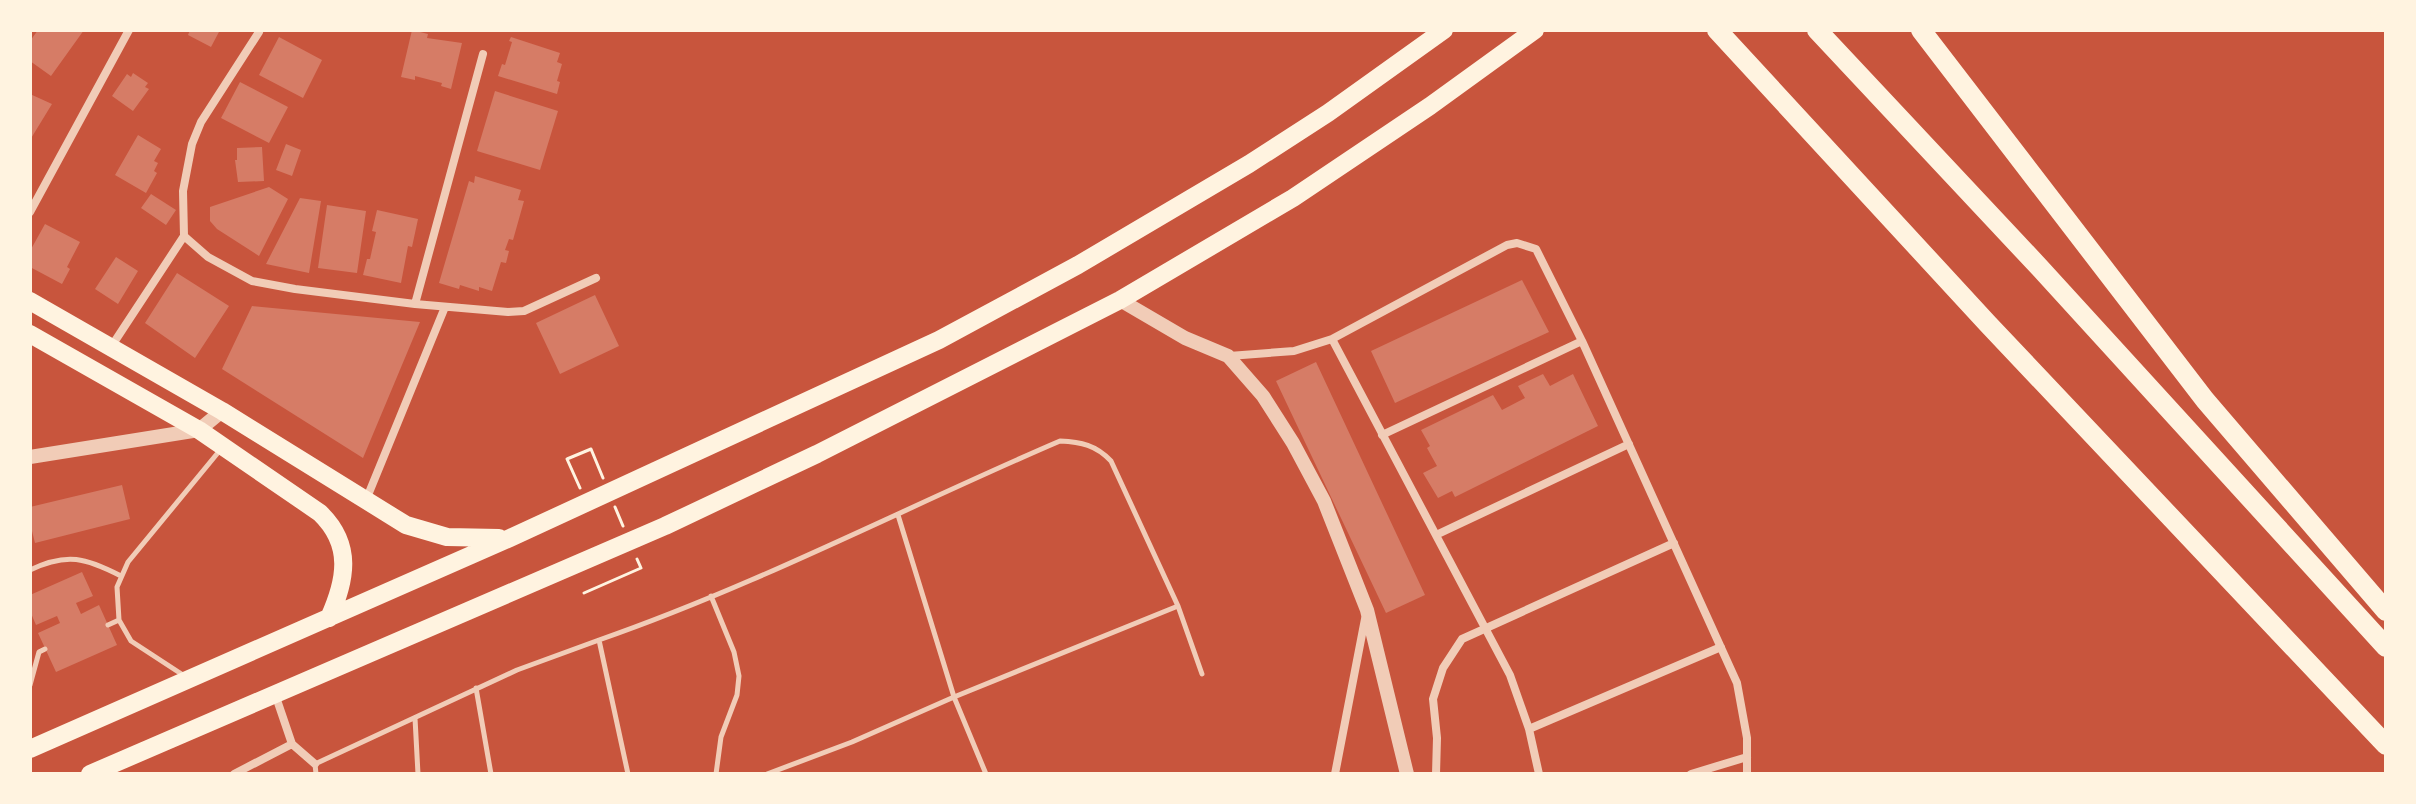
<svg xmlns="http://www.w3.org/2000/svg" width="2416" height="804" font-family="'Noto Sans',sans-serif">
	<rect width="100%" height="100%" fill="#c8553d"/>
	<!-- building -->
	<path fill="#d67c66" d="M38 30H84L51 76 30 61V41Z
		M190 30H220L211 47 188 35Z
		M412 30 428 34 427 38 462 43 451 89 441 86 442 83 415 76V80L401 77Z
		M279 37 322 60 303 98 259 75Z
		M511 37 560 53 557 62 562 64 557 81 560 82 557 94 498 76 502 64 505 65 512 42 509 41Z
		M133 73 148 83 145 87 149 89 133 111 112 96 127 74 131 77Z
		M240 82 288 107 269 143 221 118Z
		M495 91 558 111 540 170 477 151Z
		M30 94 52 104 30 140Z
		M138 135 161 149 154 161 158 163 154 171 157 173 146 193 115 175Z
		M286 144 301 150 292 176 276 170Z
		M262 147 264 181 238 182 235 160H237V148Z
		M475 176 521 190 518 200 524 201 513 240 509 239 505 250 509 251 506 263 501 262 492 291 479 287V291L460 285 459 289 439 283 469 181 474 183Z
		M269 187 288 199 259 256 217 229 210 221V207Z
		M151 194 176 210 166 225 141 208Z
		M300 198 321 201 309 273 266 264Z
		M327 205 366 211 357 273 318 268Z
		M377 210 418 219 412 247 408 246 401 283 363 275 367 259H370L376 232 372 231Z
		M45 224 80 242 67 267 70 269 62 284 30 267V251Z
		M116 257 138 271 118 304 95 289Z
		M177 273 229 306 195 358 145 323Z
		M1522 280 1549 332 1395 403 1371 351Z
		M595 295 619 346 560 374 536 323Z
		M252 306 420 322 363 458 222 369Z
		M1316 362 1425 595 1386 613 1276 381Z
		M1543 374 1550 386 1573 374 1598 426 1455 497 1452 491 1438 498 1423 473 1437 466 1427 448 1430 446 1421 430 1493 395 1502 410 1525 398 1518 386Z
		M122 485 130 519 35 543 30 523V507Z
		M82 572 93 596 76 603 81 614 99 605 117 645 56 672 38 633 60 623 57 616 36 625 30 611V595Z"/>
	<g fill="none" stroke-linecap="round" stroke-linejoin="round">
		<!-- path -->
		<path stroke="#fff3e0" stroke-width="3" d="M580 488 567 459 591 449 603 478
			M615 507 623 526
			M584 593 641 568 637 559"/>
		<!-- service -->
		<path stroke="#f1ccb7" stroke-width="5" d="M898 515 954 697 986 774
			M30 570C67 552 86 558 121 576
			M711 596 734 652 739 676 737 695 721 737 716 774
			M119 620 117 587 128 562 221 449
			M108 625 119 620 131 641 183 675
			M599 640C757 585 906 507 1060 441 1081 442 1096 445 1111 461L1178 606 1202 674
			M30 685 39 652 45 649
			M476 688 491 774
			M415 718 418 774
			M316 774 315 764 517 670 599 640 628 774
			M767 774 852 742 954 697 1178 606"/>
		<!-- minor -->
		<path stroke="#f1ccb7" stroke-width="8" d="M30 212 129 30
			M184 236 208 257 252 281 295 289 415 304 508 312 524 311 596 278
			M415 304 483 54
			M1332 339 1510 675 1529 729 1539 774
			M111 347 184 236 183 191 192 144 201 122 259 32
			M1229 356 1294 351 1332 339 1507 245 1517 243 1536 249 1582 341 1737 683 1747 738V774
			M1382 435 1582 341
			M366 500 445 307
			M1436 535 1629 444
			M1529 729 1721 647
			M292 744 315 764
			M234 774 292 744 275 694
			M1335 774 1365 619
			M1436 774 1437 738 1433 699 1443 668 1462 639 1674 543
			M1691 774 1747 757"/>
		<!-- tertiary -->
		<path stroke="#f1ccb7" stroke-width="14" d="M1120 300 1185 338 1228 356 1263 396 1293 443 1324 501 1367 610 1407 774
			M30 457 199 430 222 411"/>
		<!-- trunk -->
		<path stroke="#fff3e0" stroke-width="18" d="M30 301 222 411 406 525 447 537 499 538
			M30 334 199 430 320 513C353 545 346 580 329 618
			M30 749 510 538 939 340 1078 265 1249 164 1328 113 1444 30
			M90 774 665 526 817 454 1120 300 1293 198 1430 106 1535 30"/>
		<!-- motorway -->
		<path stroke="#fff3e0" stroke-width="20" d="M1717 30 1988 324 2386 745
			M1817 30 2040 268 2386 647
			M1921 30 2205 400 2386 611"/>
	</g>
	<!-- border -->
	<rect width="2416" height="804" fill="none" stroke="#fff3e0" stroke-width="64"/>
</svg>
